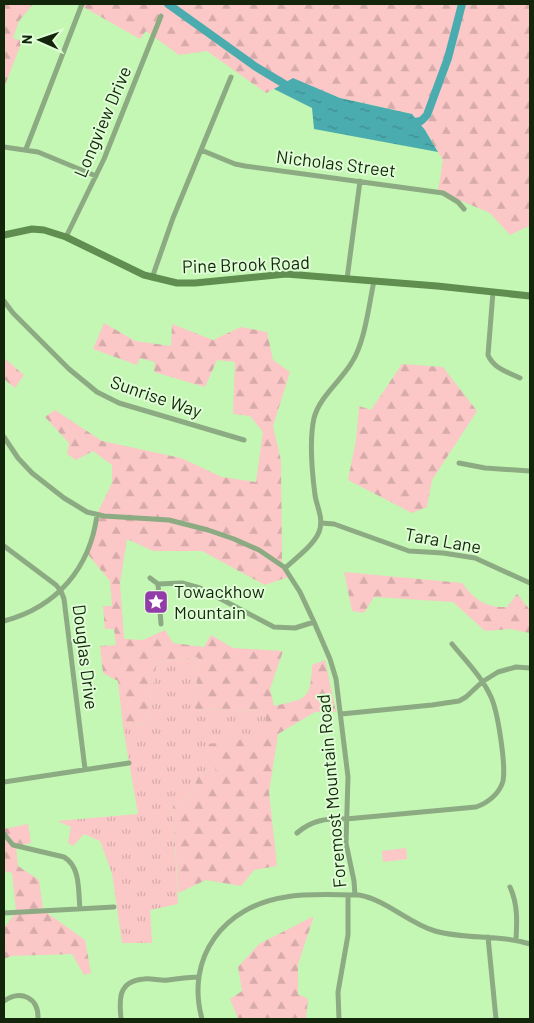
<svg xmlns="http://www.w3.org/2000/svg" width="534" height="1023" font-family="Barlow,sans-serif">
	<defs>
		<pattern id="grass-tufts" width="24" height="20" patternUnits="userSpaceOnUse" patternTransform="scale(1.25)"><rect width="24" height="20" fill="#fbc7c7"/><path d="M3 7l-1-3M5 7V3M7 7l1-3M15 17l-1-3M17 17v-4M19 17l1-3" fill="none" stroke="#d6abaa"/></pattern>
		<pattern id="forest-firs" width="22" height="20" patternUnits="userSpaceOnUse" patternTransform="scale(1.25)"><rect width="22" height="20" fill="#fbc7c7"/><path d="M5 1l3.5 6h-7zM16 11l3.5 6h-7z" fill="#d6abaa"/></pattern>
		<pattern id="water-ripples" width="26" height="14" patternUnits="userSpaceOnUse" patternTransform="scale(1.25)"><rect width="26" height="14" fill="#4bacaf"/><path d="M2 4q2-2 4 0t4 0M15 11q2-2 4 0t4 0" fill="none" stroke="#3d8c8d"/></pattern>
	</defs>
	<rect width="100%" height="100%" fill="#c4f7b4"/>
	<!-- grass -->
	<path fill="url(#grass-tufts)" d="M198 657 195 709 266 711V736L216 772 199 775 190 796 173 805 178 904 150 910 152 943H122L112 873 100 841 84 834 73 846 68 843 71 827 57 821 138 814 123 727 146 723 157 662Z"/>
	<!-- forest -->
	<path fill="url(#forest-firs)" d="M4 4H33L19 21 13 38 22 41 4 88Z
		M74 4H530V228L529 226 510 235 490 213 438 191 443 160 425 130 412 114 340 98 293 79 266 93 207 51 179 55 146 31 140 39 78 4Z
		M104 323 135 341 171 346 172 324 213 340 241 327 267 332 273 360 290 372 273 426 281 461 282 562 291 576 265 585 202 551H153L127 539 120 583 124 639 143 640 165 630 173 643 204 647 211 635 233 648 283 651 270 689 274 706C306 699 311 700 312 665L325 660 336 712H315L278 734 269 792 277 866 254 870 241 886 206 880 178 893 173 805 190 796 199 775 216 772 208 744 266 736V711L195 709 198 657 157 662 146 723 123 727 118 681 103 673 100 646 116 645 114 629H105L103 606H112L110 581 86 552 97 514 112 483V465L93 451 76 460 67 454 69 443 45 417 55 410 102 441 181 458 222 477 256 482 263 432 250 416 233 414 235 362 217 360 205 387 154 372 155 362 140 358 137 365 93 349Z
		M4 358 24 375 15 388 4 379Z
		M402 364 443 367 477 411 432 480 427 507 412 513 348 480 356 440 359 406 371 410Z
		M344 572 462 583C474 599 485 608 507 607L517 594 530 610V633L510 629 485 631 453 602 374 597 364 613 352 611Z
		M28 824 31 843 16 846 18 866 39 880 43 910 85 940 91 973 84 975 72 954 11 956 4 959V928L16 912 12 873 4 871V829Z
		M314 916 298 964V994L308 999 306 1019H238L230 999 242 991 238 967 259 944Z"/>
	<!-- park -->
	<path fill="#fbc7c7" d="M406 848 407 859 383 862 382 851Z"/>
	<!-- water -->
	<path fill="url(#water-ripples)" d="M293 78 340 98 412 114 425 130 438 152 314 129 312 108 274 89Z"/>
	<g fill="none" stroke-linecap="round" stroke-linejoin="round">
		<!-- river -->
		<path stroke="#4bacaf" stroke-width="8" d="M168 4 256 67 291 88
			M408 123 421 121 427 115 448 58 462 4"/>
		<!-- street -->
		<path stroke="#8cab82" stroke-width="5" d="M4 147 38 152 96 176
			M26 149 82 4
			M201 150 235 164 245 166 443 193 458 202 464 209
			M66 237 104 159 161 16
			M152 278 173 218 231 77
			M347 279 360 181
			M493 292 488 355C494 369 508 372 520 378
			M4 301 13 313 69 369 97 392 119 403 244 440
			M4 437 18 458 32 473 64 498 87 512 104 516 169 520 208 530 234 539 259 550 284 567 300 592 314 622 330 659 336 679 348 777 346 843 354 881 355 895
			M459 463 485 468 530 471
			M321 523 334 524 409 551 443 553 475 558 530 583
			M4 546 56 585 61 591 64 599 85 769
			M285 568C296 558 313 546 319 532 324 518 317 508 315 495 312 472 309 441 314 418 320 396 341 381 352 362 365 342 369 304 374 281
			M150 578 158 584 182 583 200 588 274 627 295 628 314 622
			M158 584 161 624
			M4 621C57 607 90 568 97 515
			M341 714 432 705 459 701 466 697 482 682 498 672 516 667 530 668
			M4 782 129 763
			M297 833C312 820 327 818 346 819L476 807C488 803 500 793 503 781 506 765 498 712 491 697 482 677 466 661 452 644
			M4 834 13 845 64 857C81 867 78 891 80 909
			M510 887C518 904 517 922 516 940
			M4 913 114 907
			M488 937 496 1019
			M4 1001C21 989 39 998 38 1019
			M121 1019C119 999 118 981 144 979 152 978 160 981 168 980 178 979 188 977 199 977
			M202 1019C185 957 224 906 286 897 309 893 335 895 359 895 387 900 408 923 435 931 466 940 499 934 530 944
			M339 1019 338 992 348 935V896"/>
		<!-- secondary -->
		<path stroke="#5f8e50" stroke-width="7" d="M4 235 32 229 44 230 66 237 144 275 177 283H195L286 274 437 286 530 296"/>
	</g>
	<!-- icons -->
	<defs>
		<symbol id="sight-square" viewBox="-11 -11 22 22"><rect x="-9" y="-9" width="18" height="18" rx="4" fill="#923ca9" stroke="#dffed6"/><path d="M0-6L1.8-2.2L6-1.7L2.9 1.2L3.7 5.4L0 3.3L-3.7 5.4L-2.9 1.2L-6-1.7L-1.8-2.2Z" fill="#fff"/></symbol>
	</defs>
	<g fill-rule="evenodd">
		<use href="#sight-square" x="142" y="588" width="28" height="28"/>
	</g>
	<g text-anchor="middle" stroke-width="4" stroke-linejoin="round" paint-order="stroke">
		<!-- street labels -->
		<g font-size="18" fill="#13260c" stroke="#dffed6">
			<text transform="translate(103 122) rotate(-67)" y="6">Longview Drive</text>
			<text transform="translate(336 164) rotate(7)" y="6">Nicholas Street</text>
			<text transform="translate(246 265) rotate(-2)" y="6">Pine Brook Road</text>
			<text transform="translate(156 397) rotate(19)" y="6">Sunrise Way</text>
			<text transform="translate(443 541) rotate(10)" y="6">Tara Lane</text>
			<text transform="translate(85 657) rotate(83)" y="6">Douglas Drive</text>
			<text transform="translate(332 791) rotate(-95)" y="6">Foremost Mountain Road</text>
		</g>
		<!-- poi labels -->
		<g font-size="18" fill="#13260c" stroke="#dffed6" text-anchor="start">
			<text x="174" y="598">Towackhow<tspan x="174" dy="21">Mountain</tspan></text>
		</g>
	</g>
	<!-- border -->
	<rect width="534" height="1023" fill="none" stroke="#13260c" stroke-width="10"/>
	<!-- north arrow -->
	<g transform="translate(40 40) rotate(272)" stroke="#dffed6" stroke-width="4" paint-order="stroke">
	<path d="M0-4L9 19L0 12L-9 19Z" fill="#13260c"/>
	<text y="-8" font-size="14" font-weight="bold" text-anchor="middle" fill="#13260c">N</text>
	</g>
</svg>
